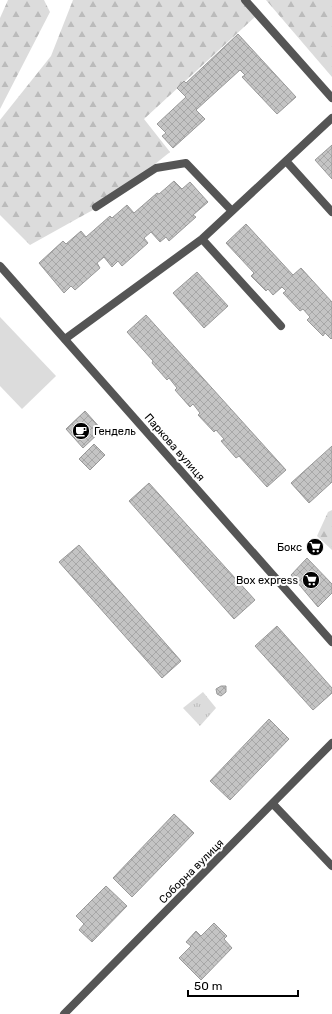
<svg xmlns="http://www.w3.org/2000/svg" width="332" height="1014" font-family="Rubik,sans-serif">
	<defs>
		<pattern id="grass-tufts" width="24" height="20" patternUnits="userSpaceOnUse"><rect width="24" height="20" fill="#dcdcdc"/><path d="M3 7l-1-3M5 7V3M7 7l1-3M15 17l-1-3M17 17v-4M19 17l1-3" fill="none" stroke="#bbb"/></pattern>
		<pattern id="forest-firs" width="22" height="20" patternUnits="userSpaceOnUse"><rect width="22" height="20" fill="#dcdcdc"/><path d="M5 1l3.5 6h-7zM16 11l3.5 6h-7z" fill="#bbb"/></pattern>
		<pattern id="building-cross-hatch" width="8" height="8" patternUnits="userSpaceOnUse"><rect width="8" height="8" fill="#c4c4c4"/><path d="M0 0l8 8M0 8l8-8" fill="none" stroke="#a7a7a7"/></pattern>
	</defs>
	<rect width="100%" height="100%" fill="#fff"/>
	<!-- grass -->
	<path fill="url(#grass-tufts)" d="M203 692 216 708 200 726 183 708Z"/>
	<!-- forest -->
	<path fill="url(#forest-firs)" d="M8 0H44L50 12 0 109V18Z
		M73 0H242L256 16 144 119 170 152 109 201 30 245 0 215V120L51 56Z
		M266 0H332V77Z
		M332 510V550L317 536 328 512Z"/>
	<!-- pitch -->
	<path fill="#dcdcdc" d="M0 317 56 376 22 409 0 386Z"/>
	<!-- building -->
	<path fill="url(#building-cross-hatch)" stroke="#999" d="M238 34 296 97 277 114 242 77 245 75 240 70 196 110 205 119 173 148 162 136 166 133 157 124 186 97 177 88 184 81 186 83Z
		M332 145V179L315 160Z
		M174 181 182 189 190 182 208 202 193 215 196 217 169 241 166 237 160 242 151 232 144 238 148 243 122 266 118 261 112 267 104 257 97 263 100 268 75 290 71 286 64 293 39 263 63 241 66 244 81 231 86 237 110 216 112 218 127 205 134 213 157 193 159 194Z
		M246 224 293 275 301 268 332 302V338L331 339 325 333 323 336 307 320 310 317 303 309 300 311 283 293 286 291 282 287 273 295 268 289 266 291 251 276 254 273 226 243Z
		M197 272 228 306 204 328 173 293Z
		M146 315 286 470 267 487 239 456 236 458 221 441 224 439 216 430 214 432 198 415 200 413 193 404 190 407 175 390 177 388 169 378 167 380 152 363 153 361 127 332Z
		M85 411 102 430 83 448 66 429Z
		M94 444 105 455 90 470 79 459Z
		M332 446V482L309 503 291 483Z
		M149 483 255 600 234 619 129 501Z
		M79 545 181 661 162 678 59 562Z
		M307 558 332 584V593L318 607 291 575Z
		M277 626 332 688V693L313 710 255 646Z
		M221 686H226V692L221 696 217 694 216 689Z
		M269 719 289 739 230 800 210 781Z
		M174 814 194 833 132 897 113 878Z
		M106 886 127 906 92 942 79 930 84 924 76 916Z
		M214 923 227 936 224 939 232 948 201 980 179 958 191 946 186 942 196 931 201 936Z"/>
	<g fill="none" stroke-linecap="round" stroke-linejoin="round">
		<!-- service -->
		<path stroke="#555" stroke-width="8" d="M286 161 332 212
			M96 207 156 168 186 163 232 211
			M202 239 281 326
			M65 339 202 239 332 118"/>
		<!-- minor -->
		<path stroke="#555" stroke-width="8" d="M245 0 332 98
			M0 266 332 642
			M273 804 332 866
			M64 1014 332 743"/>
	</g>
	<!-- icons -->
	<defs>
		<symbol id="cafe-disc" viewBox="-11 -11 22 22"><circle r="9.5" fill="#000" stroke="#fff"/><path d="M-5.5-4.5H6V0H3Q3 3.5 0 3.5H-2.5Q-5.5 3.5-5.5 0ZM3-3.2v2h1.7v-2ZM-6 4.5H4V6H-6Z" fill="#fff"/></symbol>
		<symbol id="supermarket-disc" viewBox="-11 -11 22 22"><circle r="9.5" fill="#000" stroke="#fff"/><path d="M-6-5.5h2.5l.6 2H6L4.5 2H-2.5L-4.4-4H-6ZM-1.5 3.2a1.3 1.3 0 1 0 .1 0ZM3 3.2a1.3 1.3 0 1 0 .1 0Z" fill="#fff"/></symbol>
	</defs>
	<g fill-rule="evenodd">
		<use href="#cafe-disc" x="71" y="421" width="20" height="20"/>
		<use href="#supermarket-disc" x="305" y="537" width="20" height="20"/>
		<use href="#supermarket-disc" x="301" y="570" width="20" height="20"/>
	</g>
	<g text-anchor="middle" stroke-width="4" stroke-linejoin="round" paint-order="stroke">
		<!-- poi labels -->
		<g font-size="11" fill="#000" stroke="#fff" text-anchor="end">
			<text x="94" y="435" text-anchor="start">Гендель</text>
			<text x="302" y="551">Бокс</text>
			<text x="298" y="584">Box express</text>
		</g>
		<!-- street labels -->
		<g font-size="11" fill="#000" stroke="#fff">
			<text transform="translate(175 447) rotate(49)" y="4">Паркова вулиця</text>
			<text transform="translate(191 871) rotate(-45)" y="4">Соборна вулиця</text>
		</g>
	</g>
	<!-- scale -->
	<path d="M188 990v6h110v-6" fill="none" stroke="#000000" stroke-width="2"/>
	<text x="194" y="990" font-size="12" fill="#000000" stroke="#ffffff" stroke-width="3" paint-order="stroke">50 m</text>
</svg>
